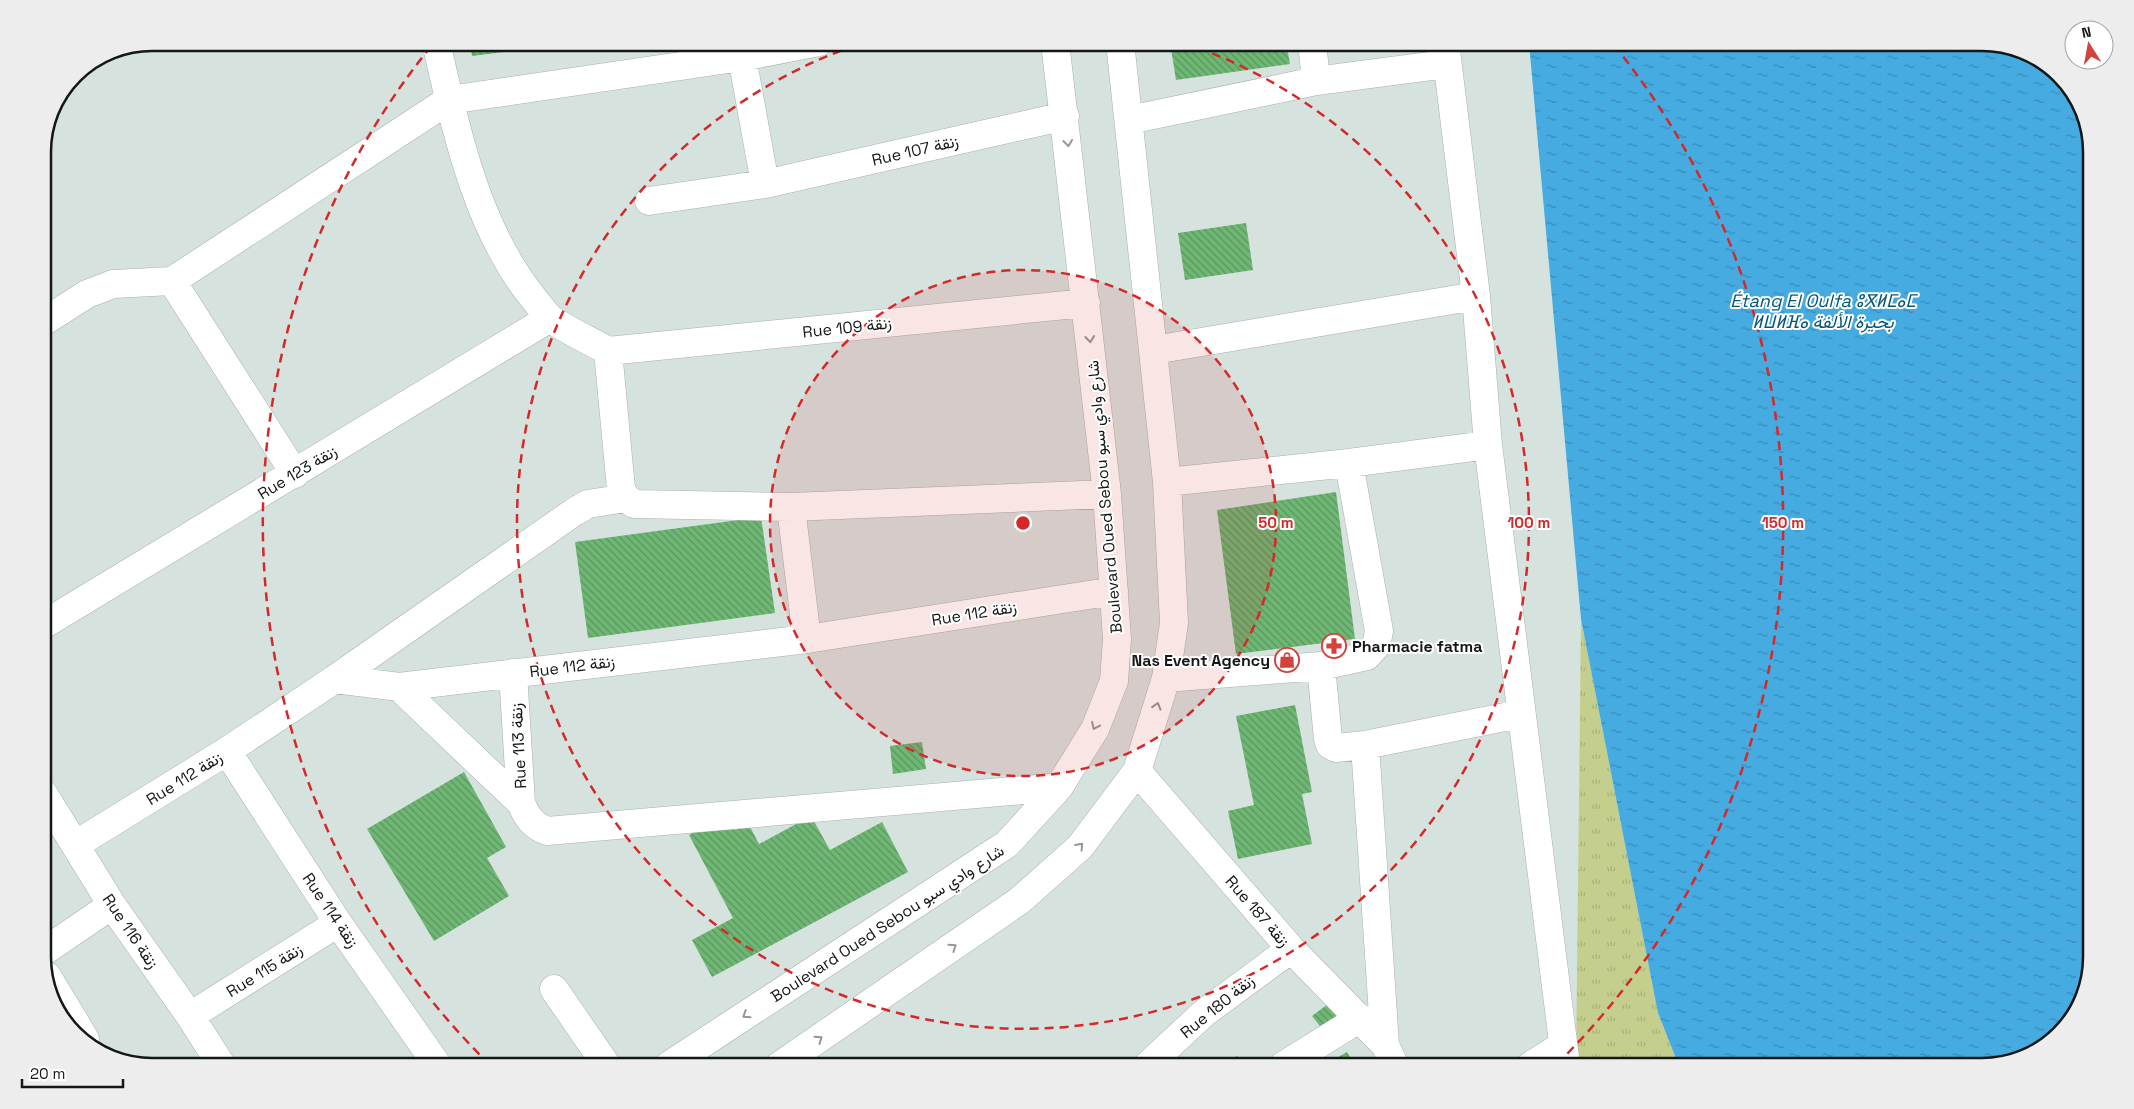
<svg xmlns="http://www.w3.org/2000/svg" width="2134" height="1109" font-family="'Space Grotesk',Vazirmatn,'Noto Sans Tifinagh',sans-serif">
	<defs>
		<pattern id="park-tufts" width="24" height="20" patternUnits="userSpaceOnUse" patternTransform="scale(1.25)"><rect width="24" height="20" fill="#c4cf8d"/><path d="M3 7l-1-3M5 7V3M7 7l1-3M15 17l-1-3M17 17v-4M19 17l1-3" fill="none" stroke="#a8b179"/></pattern>
		<pattern id="water-ripples" width="26" height="14" patternUnits="userSpaceOnUse" patternTransform="scale(1.25)"><rect width="26" height="14" fill="#46abe0"/><path d="M2 4q2-2 4 0t4 0M15 11q2-2 4 0t4 0" fill="none" stroke="#398ab5"/></pattern>
		<pattern id="building-back-hatch" width="6" height="6" patternUnits="userSpaceOnUse" patternTransform="scale(1.25)"><rect width="6" height="6" fill="#6fb774"/><path d="M-1 5l2 2M0 0l6 6M5-1l2 2" fill="none" stroke="#5a945e"/></pattern>
	</defs>
	<rect width="100%" height="100%" fill="#d5e2de"/>
	<!-- park -->
	<path fill="url(#park-tufts)" d="M1581 619 1658 1013 1679 1066H1576Z"/>
	<!-- water -->
	<path fill="url(#water-ripples)" d="M1529 43H1982L2031 54 2073 91 2091 145V957L2080 1006 2043 1048 1982 1066H1679L1658 1013 1581 619Z"/>
	<!-- building -->
	<path fill="url(#building-back-hatch)" d="M470 42H569V44L472 56Z
		M1170 42H1286L1290 64 1176 80Z
		M1246 223 1253 270 1185 280 1178 233Z
		M1336 492 1355 639 1236 654 1217 510Z
		M761 517 775 613 588 638 575 542Z
		M1295 705 1312 792 1302 794 1312 844 1238 859 1228 811 1254 805 1236 716Z
		M922 742 926 769 893 774 890 746Z
		M464 772 506 847 487 858 509 896 434 941 367 829Z
		M726 815 734 830 748 823 759 844 811 816 830 850 882 822 908 872 712 977 692 940 733 918 689 835Z
		M1328 1004 1338 1018 1323 1030 1312 1016Z
		M1347 1052 1355 1066H1322Z
		M1237 1056 1243 1066H1219Z"/>
	<g fill="none" stroke-linecap="round" stroke-linejoin="round">
		<defs>
			<path id="minor" d="M436 42C456 129 476 228 534 299 539 305 545 314 551 319 568 331 589 340 608 351L621 489 626 498 634 504 791 507 1107 494
				M1312 42 1316 81
				M1445 42 1476 296 1488 445 1566 1066
				M742 57 765 184
				M1129 120 1316 81 1446 64
				M649 201 765 184 1065 116
				M172 281 295 474
				M43 322 87 294 113 284 172 281 449 100 742 57 819 42
				M1154 350 1476 296
				M608 351 1086 303
				M1167 482 1349 463 1488 445
				M791 507 807 639
				M43 625 550 318
				M1321 666 1328 739 1330 745 1336 748 1365 745 1520 714
				M513 673 521 803C527 817 532 825 547 831L1059 787
				M1166 678 1321 666 1367 656 1376 646 1379 631 1349 463
				M335 679 574 512 588 504 626 498
				M399 687 521 803
				M1365 745 1385 1045 1395 1066
				M227 751 338 923 438 1066
				M1137 771 1291 949 1385 1045
				M43 793 112 905 190 1016 222 1066
				M75 845 227 751 335 679 399 687 807 639 1114 591
				M43 952 112 905
				M47 976 85 1039
				M554 989 607 1066
				M190 1016 338 923
				M668 1066 1007 844 1059 787 1095 729 1114 681 1117 639 1107 494 1055 42
				M779 1066 1019 901 1080 847 1137 771 1166 678 1174 623 1167 482 1120 42
				M1147 1066 1204 1013 1291 949
				M1283 1066 1360 1018
				M1530 1066 1563 1045"/>
		</defs>
		<!-- minor casing -->
		<use href="#minor" stroke="#a6b2af" stroke-width="29"/>
		<!-- minor -->
		<use href="#minor" stroke="#fff" stroke-width="28"/>
	</g>
	<!-- one-way arrows -->
	<defs><path id="oneway-chevron" d="M-2-3.5L2.5 0L-2 3.5" fill="none" stroke-width="1.6" stroke-linecap="round" stroke-linejoin="round" transform="scale(1.25)"/></defs>
	<g stroke="#959796">
		<use href="#oneway-chevron" transform="translate(1068 143) rotate(84)"/>
		<use href="#oneway-chevron" transform="translate(1090 339) rotate(84)"/>
		<use href="#oneway-chevron" transform="translate(1157 706) rotate(-73)"/>
		<use href="#oneway-chevron" transform="translate(1095 726) rotate(115)"/>
		<use href="#oneway-chevron" transform="translate(1080 846) rotate(-48)"/>
		<use href="#oneway-chevron" transform="translate(953 947) rotate(-35)"/>
		<use href="#oneway-chevron" transform="translate(746 1015) rotate(147)"/>
		<use href="#oneway-chevron" transform="translate(819 1039) rotate(-35)"/>
	</g>
	<!-- distance rings -->
	<circle cx="1023" cy="523" r="253" fill="#d62828" fill-opacity=".12"/>
	<g fill="none" stroke="#d62828" stroke-width="2.5" stroke-dasharray="9 6">
		<circle cx="1023" cy="523" r="253"/>
		<path d="M1184 43A506 506 0 1 1 862 43"/>
		<path d="M490 1065A760 760 0 0 1 432 45M1614 45A760 760 0 0 1 1556 1065"/>
	</g>
	<!-- icons -->
	<defs>
		<symbol id="pharmacy-ring" viewBox="-11 -11 22 22"><circle r="9.5" fill="#fff" stroke="#d2433e" stroke-width="1.5"/><path d="M-2-6h4v4h4v4h-4v4h-4v-4h-4v-4h4Z" fill="#d2433e"/></symbol>
		<symbol id="shop-ring" viewBox="-11 -11 22 22"><circle r="9.5" fill="#fff" stroke="#d2433e" stroke-width="1.5"/><path d="M-5-2.5h2.3a2.7 3.5 0 0 1 5.4 0H5L5.5 6h-11ZM-1.5-2.5h3a1.5 2.3 0 0 0-3 0Z" fill="#d2433e"/></symbol>
	</defs>
	<g fill-rule="evenodd">
		<use href="#pharmacy-ring" x="1320" y="632" width="28" height="28"/>
		<use href="#shop-ring" x="1273" y="646" width="28" height="28"/>
	</g>
	<g text-anchor="middle" stroke-width="4" stroke-linejoin="round" paint-order="stroke">
		<!-- street labels -->
		<g font-size="16" fill="#131816" stroke="#fff">
			<text transform="translate(915 150) rotate(-13)" y="6">Rue 107 زنقة</text>
			<text transform="translate(847 327) rotate(-6)" y="6">Rue 109 زنقة</text>
			<text transform="translate(297 472) rotate(-31)" y="6">Rue 123 زنقة</text>
			<text transform="translate(1104 497) rotate(-95)" y="6">Boulevard Oued Sebou شارع وادي سبو</text>
			<text transform="translate(974 613) rotate(-9)" y="6">Rue 112 زنقة</text>
			<text transform="translate(572 666) rotate(-7)" y="6">Rue 112 زنقة</text>
			<text transform="translate(518 746) rotate(-93)" y="6">Rue 113 زنقة</text>
			<text transform="translate(184 778) rotate(-32)" y="6">Rue 112 زنقة</text>
			<text transform="translate(331 910) rotate(56)" y="6">Rue 114 زنقة</text>
			<text transform="translate(1258 911) rotate(49)" y="6">Rue 187 زنقة</text>
			<text transform="translate(887 923) rotate(-33)" y="6">Boulevard Oued Sebou شارع وادي سبو</text>
			<text transform="translate(131 931) rotate(56)" y="6">Rue 116 زنقة</text>
			<text transform="translate(264 970) rotate(-32)" y="6">Rue 115 زنقة</text>
			<text transform="translate(1217 1006) rotate(-39)" y="6">Rue 180 زنقة</text>
		</g>
		<!-- poi labels -->
		<g font-size="16" font-weight="bold" fill="#131816" stroke="#fff" text-anchor="start">
			<text x="1352" y="652">Pharmacie fatma</text>
			<text x="1270" y="666" text-anchor="end">Nas Event Agency</text>
		</g>
		<!-- water labels -->
		<g font-size="18" font-style="italic" fill="#025679" stroke="#fff">
			<text x="1823" y="307">Étang El Oulfa ⵓⴳⵍⵎⴰⵎ<tspan x="1823" dy="21">ⵍⵡⵍⴼⴰ بحيرة الألفة</tspan></text>
		</g>
	</g>
	<!-- crop -->
	<path d="M0 0H2134V1109H0ZM152 51H1982A101 101 0 0 1 2083 152V957A101 101 0 0 1 1982 1058H152A101 101 0 0 1 51 957V152A101 101 0 0 1 152 51Z" fill="#ecedec" fill-rule="evenodd"/>
	<path fill="none" stroke="#131816" stroke-width="2.5" d="M152 51H1982A101 101 0 0 1 2083 152V957A101 101 0 0 1 1982 1058H152A101 101 0 0 1 51 957V152A101 101 0 0 1 152 51Z"/>
	<circle cx="1023" cy="523" r="8" fill="#d62828" stroke="#fff" stroke-width="2.5"/>
	<g font-size="15" text-anchor="middle" font-weight="bold" fill="#d62828" stroke="#fff" stroke-width="4" stroke-linejoin="round" paint-order="stroke">
		<text x="1276" y="528">50 m</text>
		<text x="1529" y="528">100 m</text>
		<text x="1783" y="528">150 m</text>
	</g>
	<!-- north arrow -->
	<g transform="translate(2089 45) rotate(349)"><circle r="24" fill="#ffffff" stroke="#a1a3a2"/>
	<path d="M0-4L9 19L0 12L-9 19Z" fill="#d2433e"/>
	<text y="-8" font-size="14" font-weight="bold" text-anchor="middle" fill="#131816">N</text>
	</g>
	<!-- scale -->
	<path d="M22 1079v8h101v-8" fill="none" stroke="#131816" stroke-width="2.5"/>
	<text x="30" y="1079" font-size="15" fill="#131816" stroke="#ffffff" stroke-width="4" paint-order="stroke">20 m</text>
</svg>
